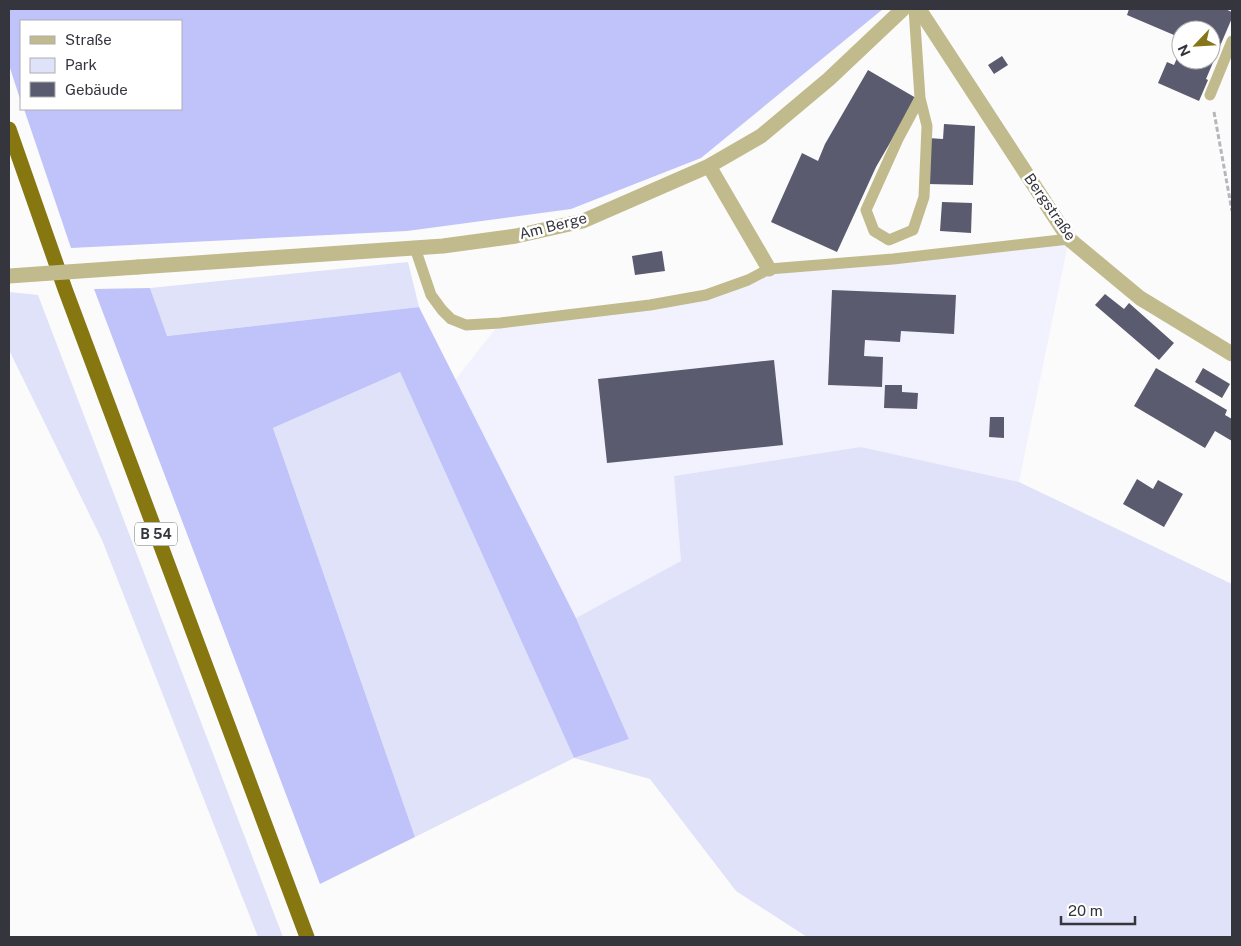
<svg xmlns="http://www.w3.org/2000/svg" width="1241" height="946" font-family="'Public Sans',sans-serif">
	<rect width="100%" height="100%" fill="#fbfbfb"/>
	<!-- built -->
	<path fill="#f1f2fe" d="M1069 239 1019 482 861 447 674 476 681 561 576 618 455 380 500 323 706 295 769 269Z"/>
	<!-- green -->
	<path fill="#e0e2fa" d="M408 262 419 307 166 336 150 288Z
		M9 292 38 295 283 937H258L102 540 9 350Z
		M400 372 574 758 629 739 576 618 681 561 674 476 861 447 1019 482 1232 584V937H807L736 891 650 779 574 758 415 837 273 428Z"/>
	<!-- forest -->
	<path fill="#c0c3f9" d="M9 9H883L701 158 571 209 407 231 71 248 24 109H181V21H21V102L9 65Z
		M150 288 167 336 419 307 576 618 629 739 574 758 400 372 273 428 415 837 320 884 94 289Z"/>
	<!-- building -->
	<path fill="#5a5b6e" d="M1129 9H1225L1232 12V18L1206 79 1208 80 1199 101 1158 83 1167 62 1174 65 1181 49V60H1211V30H1181V38L1127 15Z
		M1002 56 1008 65 994 74 988 65Z
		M868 70 916 98 876 167 837 252 771 222 802 153 818 161 825 144Z
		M944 124 975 126 973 185 927 184 928 138 943 139Z
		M942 202 972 203 971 233 940 231Z
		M662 251 665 271 635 275 632 256Z
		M832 290 956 295 954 334 901 331 900 342 865 340 864 356 883 357 882 387 828 385Z
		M1105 294 1124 309 1129 303 1174 343 1159 360 1095 305Z
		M774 360 783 445 607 463 598 379Z
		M1156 368 1227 410 1225 415 1232 419V441L1215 431 1205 448 1134 406Z
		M1203 368 1230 384 1222 398 1195 382Z
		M885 385H902V392L918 393 917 409 884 408Z
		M990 417H1004V438L989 437Z
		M1137 479 1153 489 1158 480 1183 494 1164 527 1123 504Z"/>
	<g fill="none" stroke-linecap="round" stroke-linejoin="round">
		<!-- path -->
		<path stroke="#b7b7ba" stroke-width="3" stroke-dasharray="5 2.5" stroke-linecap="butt" d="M1214 112 1232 211"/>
		<!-- service -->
		<path stroke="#c1ba8d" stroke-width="11" d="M914 9 920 98 927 126 924 197 913 230 889 240 874 231 866 210 898 139 920 98
			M1210 95 1232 41
			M415 248 431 295 442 310 451 319 466 325 500 323 650 305 706 295 748 280 769 269 893 259 1069 239"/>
		<!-- minor -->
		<path stroke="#c1ba8d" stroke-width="15" d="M919 9 1069 239 1140 298 1232 354
			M709 166 769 269
			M138 267 443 246 516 236 583 221 709 166 761 136 829 79 903 9"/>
		<!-- trunk -->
		<path stroke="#867710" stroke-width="15" d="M9 129 65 289 307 937"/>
		<!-- minor-bridge -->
		<path stroke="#c1ba8d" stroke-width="15" d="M9 276 138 267"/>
	</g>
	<g text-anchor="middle" stroke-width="5" stroke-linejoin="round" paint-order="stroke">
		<!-- shield labels -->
		<rect fill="#fff" stroke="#717277" stroke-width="1" x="135" y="522.5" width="42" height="23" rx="4"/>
		<g font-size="14" font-weight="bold" fill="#34353d">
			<text x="156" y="539">B 54</text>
		</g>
		<!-- street labels -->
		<g font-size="15" fill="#34353d" stroke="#fff">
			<text transform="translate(1050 207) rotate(55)" y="5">Bergstraße</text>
			<text transform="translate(553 226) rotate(-14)" y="5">Am Berge</text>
		</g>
	</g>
	<!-- border -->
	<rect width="1241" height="946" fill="none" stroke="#34353d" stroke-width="20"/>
	<!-- legend -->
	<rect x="20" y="20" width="162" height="90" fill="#ffffff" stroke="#aeaeb1"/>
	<rect x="30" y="36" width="25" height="8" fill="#c1ba8d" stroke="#aeaeb1"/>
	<text x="65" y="45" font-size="15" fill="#34353d">Straße</text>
	<rect x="30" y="58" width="25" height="15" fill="#e0e2fa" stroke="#aeaeb1"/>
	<text x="65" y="70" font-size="15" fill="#34353d">Park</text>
	<rect x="30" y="82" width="25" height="15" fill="#5a5b6e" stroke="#aeaeb1"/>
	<text x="65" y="95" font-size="15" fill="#34353d">Gebäude</text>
	<!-- north arrow -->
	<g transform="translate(1196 45) rotate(245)"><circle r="24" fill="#ffffff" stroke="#aeaeb1"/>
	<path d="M0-4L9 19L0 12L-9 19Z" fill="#85761a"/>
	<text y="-8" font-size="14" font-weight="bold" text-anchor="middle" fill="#34353d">N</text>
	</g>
	<!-- scale -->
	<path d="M1061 916v8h74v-8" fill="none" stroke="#34353d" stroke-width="2.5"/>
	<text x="1068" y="916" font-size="15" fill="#34353d" stroke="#ffffff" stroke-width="4" paint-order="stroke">20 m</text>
</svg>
